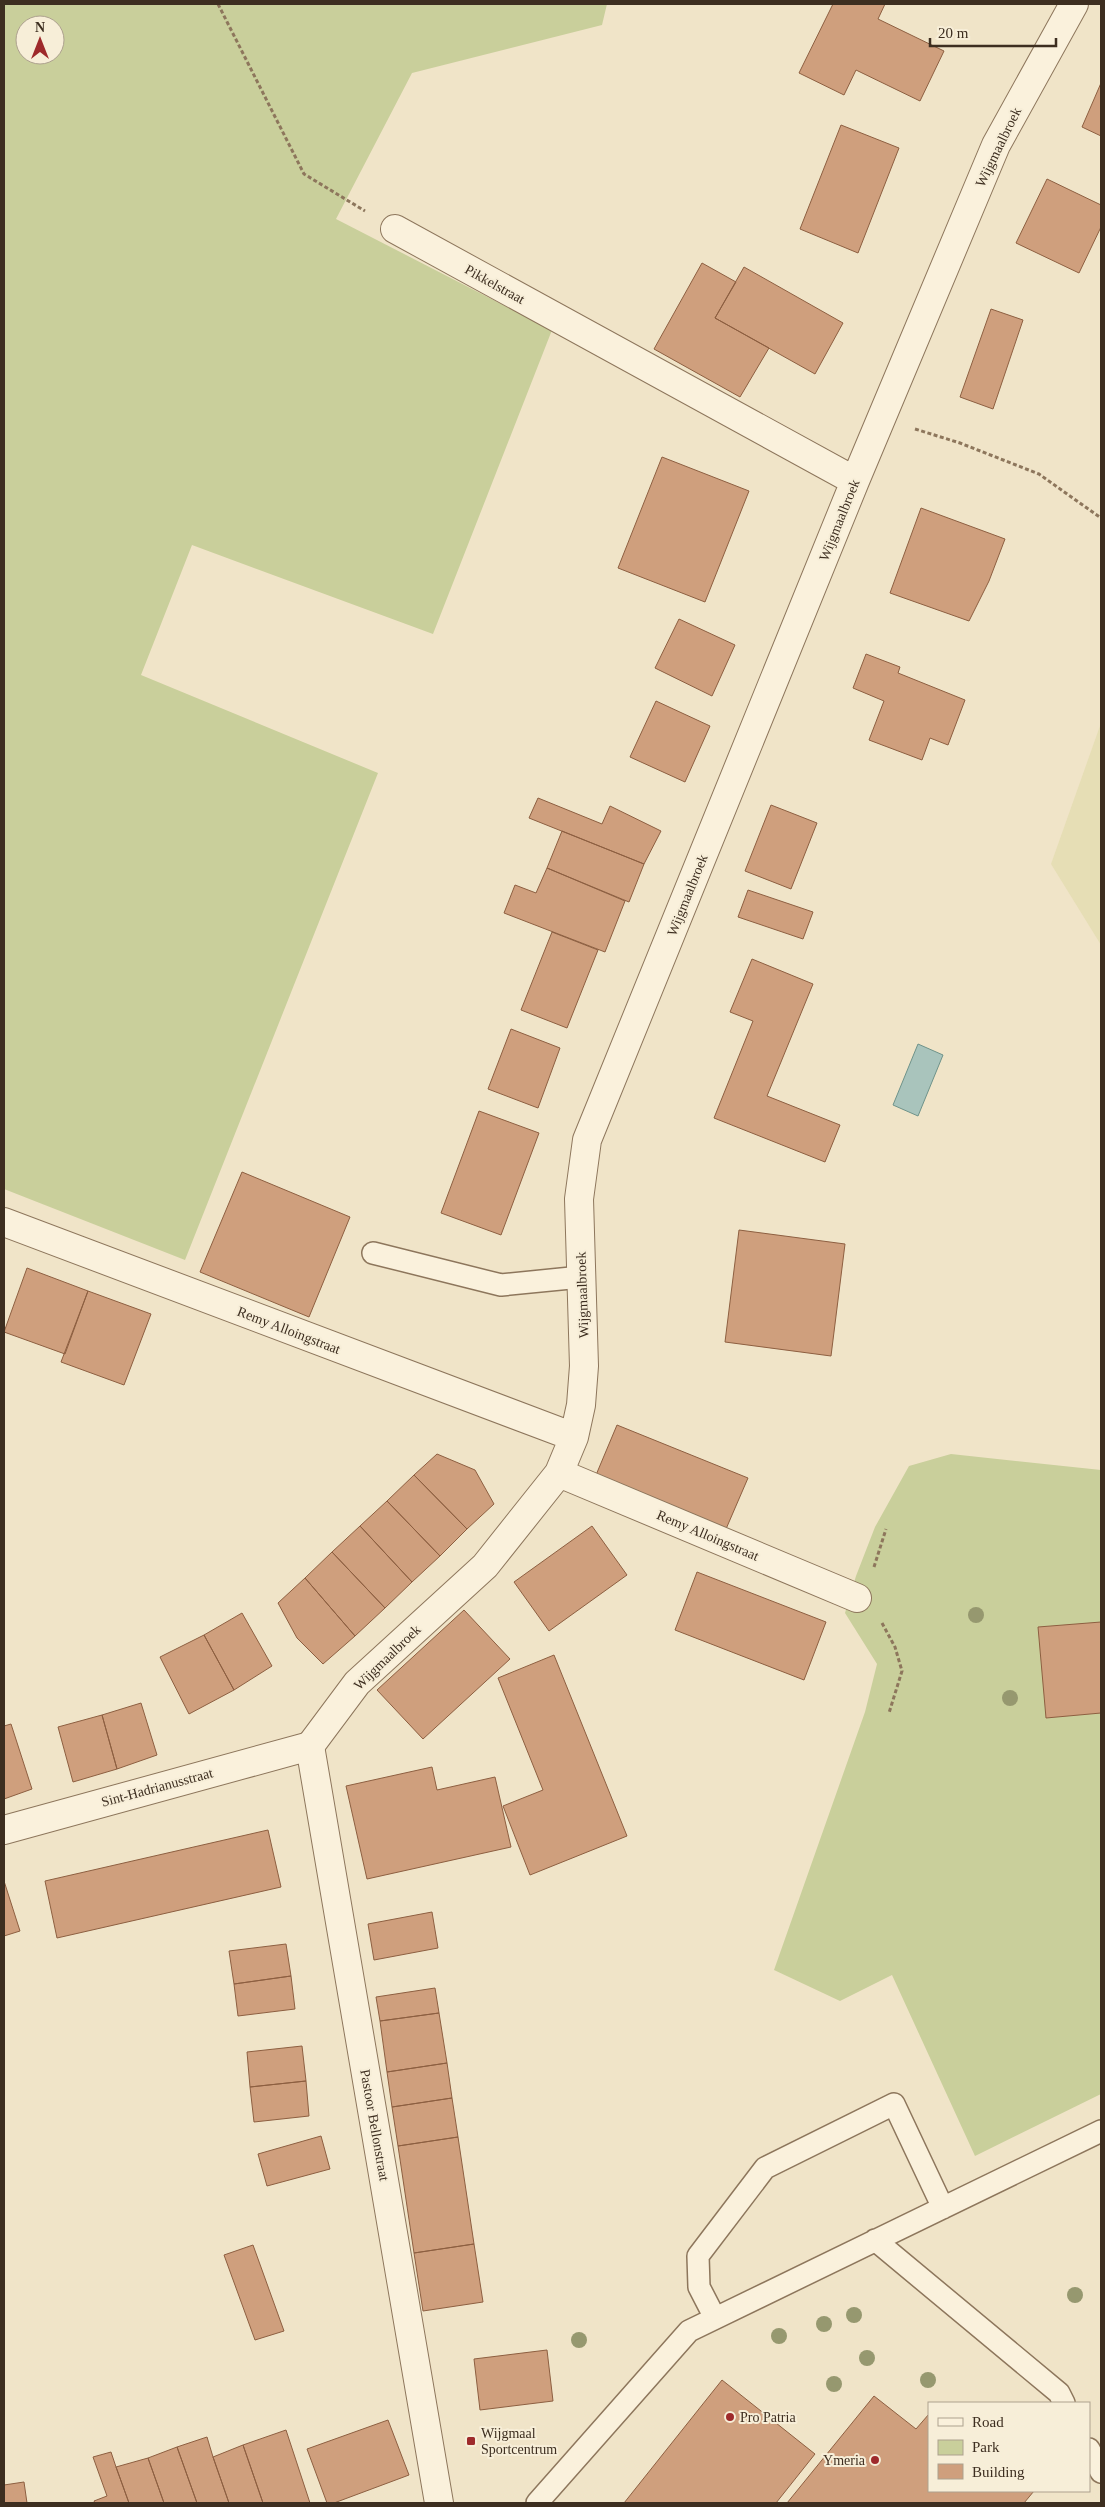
<svg xmlns="http://www.w3.org/2000/svg" width="1105" height="2507" font-family="Georgia,serif">
	<rect width="100%" height="100%" fill="#f0e4c8"/>
	<!-- farmland -->
	<path fill="#e6deb5" d="M1101 723V945L1051 864Z"/>
	<!-- green -->
	<path fill="#c9cf9b" fill-rule="evenodd" d="M4 4H607L602 25 412 73 336 219 552 330 433 634 192 545 141 675 378 773 185 1260 4 1189ZM25 25H55V55H25Z
		M951 1454 1101 1470V2094L975 2156 892 1975 840 2001 774 1970 865 1712 877 1664 845 1613 856 1576 875 1527 909 1466Z"/>
	<!-- water -->
	<path fill="#a9c4bc" stroke="#6f938a" d="M918 1044 943 1055 918 1116 893 1105Z"/>
	<!-- building -->
	<path fill="#cf9f7d" stroke="#8d5f41" d="M833 4H885L878 19 944 51 920 101 856 70 844 95 799 73Z
		M1101 83V136L1082 127Z
		M841 125 899 148 858 253 800 229Z
		M1047 179 1101 205V227L1079 273 1016 243Z
		M702 263 736 282 715 318 769 348 740 397 654 349Z
		M744 267 843 323 815 374 715 318Z
		M991 309 1023 320 993 409 960 397Z
		M662 457 749 491 705 602 618 568Z
		M921 508 1005 539 989 581 969 621 890 593Z
		M679 619 735 645 712 696 655 668Z
		M866 654 900 667 898 673 965 700 948 745 930 738 922 760 869 740 884 701 853 688Z
		M656 701 710 726 685 782 630 757Z
		M538 798 602 824 610 806 661 831 644 864 529 818Z
		M771 805 817 823 791 889 745 871Z
		M562 831 644 864 629 902 547 868Z
		M547 868 625 901 605 952 504 913 515 885 536 893Z
		M748 890 813 912 803 939 738 917Z
		M552 932 598 950 567 1028 521 1010Z
		M752 959 813 984 767 1096 840 1125 825 1162 714 1118 753 1021 730 1012Z
		M511 1029 560 1048 538 1108 488 1089Z
		M479 1111 539 1133 501 1235 441 1213Z
		M242 1172 350 1217 309 1317 200 1272Z
		M739 1230 845 1244 831 1356 725 1342Z
		M27 1268 88 1291 65 1354 4 1332Z
		M88 1291 151 1314 124 1385 61 1362Z
		M617 1425 748 1478 726 1529 596 1475Z
		M437 1454 475 1470 494 1504 467 1529 414 1475Z
		M414 1475 467 1529 440 1556 387 1501Z
		M387 1501 440 1556 412 1582 360 1526Z
		M360 1526 412 1582 385 1608 332 1552Z
		M592 1526 627 1575 549 1631 514 1582Z
		M332 1552 385 1608 355 1636 305 1578Z
		M697 1572 826 1622 804 1680 675 1630Z
		M305 1578 355 1636 323 1664 297 1638 278 1603Z
		M464 1610 510 1659 423 1739 377 1690Z
		M242 1613 272 1666 234 1690 204 1635Z
		M1101 1622V1713L1046 1718 1038 1627Z
		M204 1635 234 1690 189 1714 160 1657Z
		M554 1655 627 1836 530 1875 503 1806 543 1790 498 1678Z
		M141 1703 157 1755 117 1769 102 1715Z
		M102 1715 117 1769 73 1782 58 1727Z
		M11 1724 32 1789 4 1799V1726Z
		M432 1767 437 1790 495 1777 511 1847 367 1879 346 1786Z
		M268 1830 281 1887 57 1938 45 1881Z
		M4 1881 20 1931 4 1936Z
		M432 1912 438 1948 374 1960 368 1924Z
		M286 1944 291 1976 234 1984 229 1951Z
		M291 1976 295 2009 238 2016 234 1984Z
		M435 1988 439 2013 380 2021 376 1997Z
		M439 2013 447 2063 387 2072 380 2021Z
		M302 2046 306 2081 250 2087 247 2052Z
		M447 2063 452 2098 392 2107 387 2072Z
		M306 2081 309 2116 254 2122 250 2087Z
		M452 2098 458 2137 398 2146 392 2107Z
		M321 2136 330 2169 267 2186 258 2154Z
		M458 2137 474 2244 414 2253 398 2146Z
		M474 2244 483 2302 423 2311 414 2253Z
		M253 2245 284 2331 255 2340 224 2255Z
		M547 2350 553 2401 480 2410 474 2359Z
		M722 2380 815 2454 776 2503H624Z
		M874 2396 916 2429 929 2414V2491H1034L1024 2503H787Z
		M388 2420 409 2475 334 2503H327L307 2449Z
		M286 2430 310 2503H263L243 2445Z
		M207 2437 213 2457 229 2503H197L177 2447Z
		M243 2445 263 2503H229L213 2457Z
		M177 2447 197 2503H164L148 2458Z
		M111 2452 116 2467 129 2503H95L94 2501 107 2496 93 2457Z
		M148 2458 164 2503H129L116 2467Z
		M24 2482 27 2503H4V2485Z"/>
	<g fill="none" stroke-linecap="round" stroke-linejoin="round">
		<defs>
			<path id="service" d="M373 1253 501 1285 581 1277
				M875 2240 1059 2393 1064 2403
				M715 2318 699 2287 698 2256 765 2168 894 2104 943 2208
				M1089 2449 1101 2472
				M537 2503 689 2331 1101 2131"/>
			<path id="minor" d="M395 229 855 481
				M4 1222 574 1437
				M559 1473 857 1598
				M310 1746 357 1683 485 1566 559 1473 574 1437 581 1405 584 1366 579 1199 587 1140 855 481 996 145 1074 4"/>
			<path id="tertiary" d="M4 1830 310 1746 439 2503"/>
		</defs>
		<!-- service casing -->
		<use href="#service" stroke="#8d765c" stroke-width="24"/>
		<!-- minor casing -->
		<use href="#minor" stroke="#8d765c" stroke-width="30"/>
		<!-- tertiary casing -->
		<use href="#tertiary" stroke="#8d765c" stroke-width="30"/>
		<!-- path -->
		<path stroke="#8d765c" stroke-width="3" stroke-dasharray="4 2.5" stroke-linecap="butt" d="M218 4 304 174 365 211
			M915 429 960 443 1039 474 1101 518
			M874 1567 886 1529
			M882 1623 895 1647 902 1671 889 1713"/>
		<!-- service -->
		<use href="#service" stroke="#faf1dc" stroke-width="21"/>
		<!-- minor -->
		<use href="#minor" stroke="#faf1dc" stroke-width="28"/>
		<!-- tertiary -->
		<use href="#tertiary" stroke="#faf1dc" stroke-width="28"/>
	</g>
	<!-- trees -->
	<g fill="#96986f">
		<circle cx="976" cy="1615" r="8"/>
		<circle cx="1010" cy="1698" r="8"/>
		<circle cx="1075" cy="2295" r="8"/>
		<circle cx="854" cy="2315" r="8"/>
		<circle cx="824" cy="2324" r="8"/>
		<circle cx="779" cy="2336" r="8"/>
		<circle cx="579" cy="2340" r="8"/>
		<circle cx="867" cy="2358" r="8"/>
		<circle cx="928" cy="2380" r="8"/>
		<circle cx="834" cy="2384" r="8"/>
	</g>
	<!-- markers -->
	<g fill="#9e2a2b" stroke="#f7eed8" stroke-width="2">
		<circle cx="730" cy="2417" r="5"/>
		<rect x="466" y="2436" width="10" height="10" rx="2.5"/>
		<circle cx="875" cy="2460" r="5"/>
	</g>
	<g text-anchor="middle" stroke-width="4" stroke-linejoin="round" paint-order="stroke">
		<!-- street labels -->
		<g font-size="14" fill="#3d2e20" stroke="#f7eed8">
			<text transform="translate(998 147) rotate(-64)" y="5">Wijgmaalbroek</text>
			<text transform="translate(495 284) rotate(29)" y="5">Pikkelstraat</text>
			<text transform="translate(839 520) rotate(-68)" y="5">Wijgmaalbroek</text>
			<text transform="translate(687 895) rotate(-68)" y="5">Wijgmaalbroek</text>
			<text transform="translate(582 1295) rotate(-92)" y="5">Wijgmaalbroek</text>
			<text transform="translate(289 1330) rotate(21)" y="5">Remy Alloingstraat</text>
			<text transform="translate(708 1535) rotate(23)" y="5">Remy Alloingstraat</text>
			<text transform="translate(387 1657) rotate(-44)" y="5">Wijgmaalbroek</text>
			<text transform="translate(157 1787) rotate(-15)" y="5">Sint-Hadrianusstraat</text>
			<text transform="translate(375 2125) rotate(80)" y="5">Pastoor Bellonstraat</text>
		</g>
		<!-- poi labels -->
		<g font-size="14" fill="#3d2e20" stroke="#f7eed8" text-anchor="start">
			<text x="740" y="2422">Pro Patria</text>
			<text x="481" y="2438">Wijgmaal<tspan x="481" dy="16">Sportcentrum</tspan></text>
			<text x="865" y="2465" text-anchor="end">Ymeria</text>
		</g>
	</g>
	<!-- border -->
	<rect width="1105" height="2507" fill="none" stroke="#3d2e20" stroke-width="10"/>
	<!-- legend -->
	<rect x="928" y="2402" width="162" height="90" fill="#f7eed8" stroke="#ada18e"/>
	<rect x="938" y="2418" width="25" height="8" fill="#faf1dc" stroke="#ada18e"/>
	<text x="972" y="2427" font-size="15" fill="#3d2e20">Road</text>
	<rect x="938" y="2440" width="25" height="15" fill="#c9cf9b" stroke="#ada18e"/>
	<text x="972" y="2452" font-size="15" fill="#3d2e20">Park</text>
	<rect x="938" y="2464" width="25" height="15" fill="#cf9f7d" stroke="#ada18e"/>
	<text x="972" y="2477" font-size="15" fill="#3d2e20">Building</text>
	<!-- north arrow -->
	<g transform="translate(40 40)"><circle r="24" fill="#f7eed8" stroke="#ada18e"/>
	<path d="M0-4L9 19L0 12L-9 19Z" fill="#9e2a2b"/>
	<text y="-8" font-size="14" font-weight="bold" text-anchor="middle" fill="#3d2e20">N</text>
	</g>
	<!-- scale -->
	<path d="M930 38v8h126v-8" fill="none" stroke="#3d2e20" stroke-width="2.5"/>
	<text x="938" y="38" font-size="15" fill="#3d2e20" stroke="#f7eed8" stroke-width="4" paint-order="stroke">20 m</text>
</svg>
